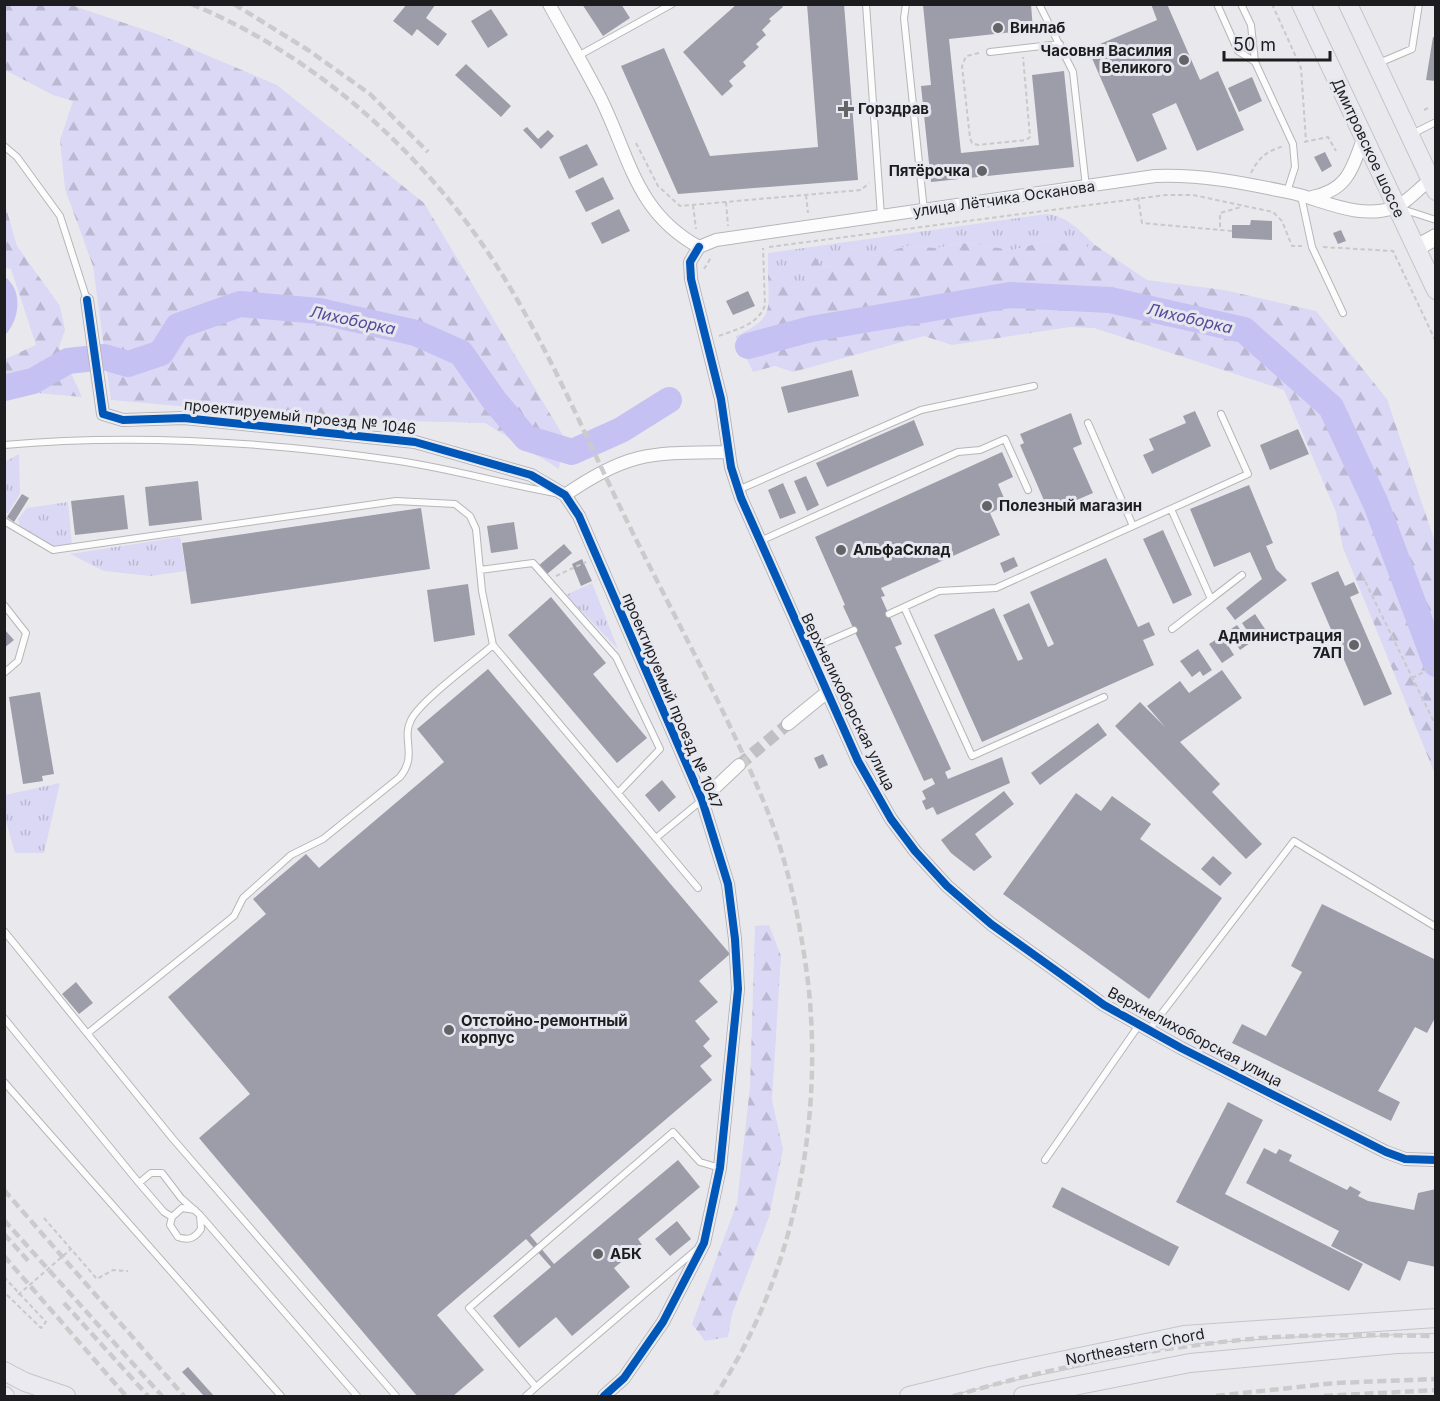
<svg xmlns="http://www.w3.org/2000/svg" width="1440" height="1401" font-family="Inter,sans-serif">
	<defs>
		<pattern id="grass-tufts" width="24" height="20" patternUnits="userSpaceOnUse" patternTransform="scale(1.5)"><rect width="24" height="20" fill="#dad8f4"/><path d="M3 7l-1-3M5 7V3M7 7l1-3M15 17l-1-3M17 17v-4M19 17l1-3" fill="none" stroke="#bbb9d1"/></pattern>
		<pattern id="forest-firs" width="22" height="20" patternUnits="userSpaceOnUse" patternTransform="scale(1.5)"><rect width="22" height="20" fill="#dad8f4"/><path d="M5 1l3.5 6h-7zM16 11l3.5 6h-7z" fill="#bbb9d1"/></pattern>
	</defs>
	<rect width="100%" height="100%" fill="#e9e9ed"/>
	<!-- grass -->
	<path fill="url(#grass-tufts)" d="M1046 214C1068 216 1080 231 1095 245L1087 247 1046 241 1013 250 962 243 937 248 906 246 876 256 854 248 844 251 837 266 821 267 801 286 792 288 768 273V253Z
		M19 454 20 494 8 513H5V462Z
		M68 502 72 545 52 547 20 527 18 519 27 508Z
		M180 537 186 571 150 576 104 571 70 554Z
		M592 583 618 649 566 595Z
		M60 783 44 853H15L5 818V795Z"/>
	<!-- forest -->
	<path fill="url(#forest-firs)" d="M4 5H71L157 34 277 85 424 203 564 437 559 469 485 423 324 419 111 400 93 266 65 189 60 140 73 101 53 95 5 70Z
		M4 201 17 246 60 306 65 330 59 347 82 397 5 390V359L36 345 11 269 5 268Z
		M1046 241 1087 247 1095 245 1147 280 1224 290 1316 311 1387 399 1435 542V774L1343 548 1336 512 1284 390 1094 328 1070 327 952 345 924 336 793 372 775 366 753 372 736 336C773 318 769 313 768 273L792 288 801 286 812 257 816 258 821 267 836 266 844 251 854 248 876 256 906 246 937 248 962 243 1013 250Z
		M769 925 781 956 772 1100 783 1149 769 1217 732 1314 728 1337 705 1341 692 1324 737 1203 750 1087 755 926Z"/>
	<!-- water -->
	<path fill="#c5c1f2" d="M5 277C24 291 19 321 5 335Z"/>
	<g fill="none" stroke-linecap="round" stroke-linejoin="round">
		<!-- river -->
		<path stroke="#c5c1f2" stroke-width="26" d="M748 346 811 329 1010 295 1110 300 1244 330 1331 407 1376 504 1436 664
			M4 388 33 381 68 361 104 357 128 364 161 353 178 326 240 304 319 311 416 333 461 353 494 400 526 438 572 452 621 430 669 400"/>
	</g>
	<!-- building -->
	<path fill="#9d9ca9" d="M407 4 435 5 426 18 447 34 438 46 417 29 412 36 393 21Z
		M582 4H621L630 18 603 36Z
		M737 4H781L783 7 769 19 771 21 762 30 766 35 756 44 759 47 743 62 746 66 729 81 733 86 722 96 683 52Z
		M807 4H844L858 180 678 194 621 66 664 48 710 156 818 147Z
		M1031 4 1033 30 949 39 961 153 1039 145 1032 75 1064 71 1074 167 931 182 921 86 931 85 923 5Z
		M1151 4H1167L1200 80 1218 71 1244 130 1197 151 1176 103 1152 114 1167 149 1137 162 1088 49 1157 20Z
		M491 9 508 35 488 48 471 21Z
		M1433 37H1436V81L1426 80Z
		M466 64 511 106 501 117 455 75Z
		M1252 77 1262 101 1239 112 1228 88Z
		M527 127 538 139 548 130 554 136 541 149 523 130Z
		M587 144 598 165 569 179 559 157Z
		M1325 152 1332 166 1322 172 1314 157Z
		M603 177 614 199 586 212 575 191Z
		M619 209 630 231 602 244 591 223Z
		M1251 220 1272 221V240L1232 238V225H1250Z
		M1341 230 1346 241 1338 244 1333 233Z
		M748 291 755 306 733 315 726 301Z
		M852 370 859 396 788 413 781 387Z
		M1195 411 1211 446 1152 474 1143 455 1154 450 1149 439 1186 423 1183 416Z
		M1071 413 1082 444 1073 448 1093 493 1049 512 1020 445 1024 443 1020 434Z
		M914 420 924 445 827 487 816 463Z
		M1298 429 1309 454 1270 470 1260 445Z
		M1002 452 1013 477 998 484 1007 505 990 513 1000 535 881 588 885 596 881 597 902 644 895 647 951 769 945 772 948 779 1002 757 1010 783 937 815 933 807 926 810 922 801 926 799 922 791 935 784 932 778 924 781 843 606 845 605 815 537Z
		M806 476 819 505 807 511 794 481Z
		M198 481 202 520 149 526 145 487Z
		M783 483 796 513 780 519 768 490Z
		M1249 485 1273 543 1266 546 1276 569 1287 580 1235 620 1226 608 1262 579 1250 552 1214 567 1190 509Z
		M22 494 29 498 14 522 7 517Z
		M124 495 128 529 75 535 71 501Z
		M421 508 430 569 191 604 182 543Z
		M514 522 518 549 491 553 487 526Z
		M1163 530 1192 595 1173 604 1143 539Z
		M564 544 572 553 546 575 538 566Z
		M1014 557 1018 566 1004 573 1000 563Z
		M1106 558 1138 627 1149 622 1155 635 1143 640 1154 665 982 742 934 635 994 608 1018 661 1023 659 1003 615 1029 603 1048 647 1054 644 1030 592Z
		M582 559 592 581 581 586 572 564Z
		M1338 571 1345 586 1354 582 1359 593 1350 597 1392 694 1364 706 1311 583Z
		M468 584 475 635 434 642 427 590Z
		M551 597 606 663 593 674 647 738 617 763 508 635Z
		M1255 614 1267 632 1254 641 1242 623Z
		M1237 625 1250 643 1240 650 1228 631Z
		M4 629 14 640 4 648Z
		M1222 636 1234 655 1222 663 1209 644Z
		M1198 649 1212 670 1203 676 1200 671 1192 677 1180 661Z
		M488 669 730 954 699 981 718 1002 695 1021 710 1039 703 1046 712 1056 700 1066 712 1080 530 1235 554 1264 678 1160 700 1187 638 1239 642 1245 614 1268 630 1287 572 1336 556 1317 519 1348 493 1316 551 1267 526 1239 437 1315 484 1370 453 1396H417L199 1138 250 1094 168 997 266 914 253 899 274 881 306 854 319 868 444 762 417 729Z
		M1222 670 1242 698 1180 742 1220 784 1212 792 1262 844 1246 859 1115 726 1140 702 1165 727 1147 706 1180 681 1189 693Z
		M40 692 54 774 42 776 43 781 23 784 9 697Z
		M1098 723 1107 735 1040 785 1031 773Z
		M823 754 828 765 819 769 814 758Z
		M662 780 676 797 659 812 645 795Z
		M1004 791 1014 804 975 834 992 857 974 871 951 853 941 840Z
		M1076 793 1101 811 1112 796 1151 824 1140 839 1222 898 1149 999 1003 894Z
		M1213 856 1232 873 1220 886 1201 869Z
		M1322 904 1436 960V1016L1427 1033 1415 1027 1378 1091 1400 1102 1391 1121 1232 1043 1242 1024 1266 1036 1302 972 1291 966Z
		M76 982 93 1003 79 1014 62 994Z
		M1228 1102 1263 1120 1225 1194 1363 1264 1349 1291 1176 1202Z
		M1264 1148 1276 1154 1279 1149 1292 1155 1289 1161 1347 1190 1350 1186 1361 1192 1358 1196 1368 1201 1414 1210 1418 1193 1436 1189V1267L1408 1261 1400 1281 1331 1246 1339 1231 1246 1183Z
		M1062 1187 1179 1247 1169 1266 1052 1207Z
		M677 1221 691 1239 670 1256 655 1239Z
		M188 1367 214 1396H204L182 1372Z"/>
	<g fill="none" stroke-linecap="round" stroke-linejoin="round">
		<!-- street-tunnel -->
		<path stroke="#c0c0c4" stroke-width="12" stroke-dasharray="12 6" stroke-linecap="butt" d="M739 765 788 724"/>
		<defs>
			<path id="lane" d="M866 4 881 216
				M906 4 904 18 924 211
				M1039 4 1073 72 1086 187
				M1217 4 1238 51 1255 62
				M1241 4 1251 25 1255 62 1293 144 1295 167 1287 192
				M990 52 1060 44
				M578 56 672 4
				M1379 63 1412 49 1419 4
				M1412 134 1436 122
				M4 146 17 157 60 216 87 300
				M1301 196 1312 247 1343 313
				M1402 209 1436 220
				M1088 423 1133 526
				M4 445C136 433 269 442 399 461 452 469 503 484 555 493
				M738 490 921 410 1034 386
				M1171 509 1211 599 1172 629
				M4 521 53 550 396 501 455 504 470 516 476 529 482 591 493 645 698 888
				M760 541 958 452 980 450 1005 439 1028 490
				M480 570 533 563 616 657 660 749 618 793
				M1211 599 1242 575
				M4 605 26 633 18 661 4 673
				M904 607 972 756 1104 697
				M889 614 939 591 996 588 1248 474 1221 414
				M808 650 854 630
				M656 838 702 800
				M4 931 173 1139 396 1396
				M4 1018 139 1183 164 1212 172 1217
				M1149 1030 1294 841 1436 927
				M88 1033 234 916 243 898 291 855 323 839 400 777C418 755 401 739 411 720 420 701 475 661 493 645
				M4 1082 281 1396
				M1045 1160 1139 1025
				M139 1183 151 1173H162L181 1198 200 1215 201 1229C195 1238 189 1241 178 1237L170 1225 172 1217 182 1208 195 1210
				M200 1215 357 1396
				M696 1250 536 1387 469 1308 673 1132 700 1162 720 1168
				M526 1396 536 1387"/>
			<path id="street" d="M549 4C566 35 584 66 600 97 630 157 635 212 699 247
				M1312 197C1347 190 1352 170 1363 139
				M699 247 690 262 691 279 721 399 731 467 741 498 858 761 891 819 915 851 947 886 991 924 1104 1005 1181 1048 1386 1152 1405 1159 1436 1160
				M699 247 716 240 1155 176C1200 174 1244 183 1287 192 1323 199 1356 220 1393 208 1406 204 1419 188 1430 180
				M87 300 103 414 123 420 184 418 415 442 531 475 565 495 579 516 702 800 728 884 735 939 738 989 720 1168 704 1243 663 1322 624 1378 604 1396
				M565 495C630 450 653 453 729 452
				M788 724 826 693
				M702 800 739 765"/>
			<path id="secondary" d="M1416 248 1436 237"/>
			<path id="primary" d="M1301 4 1436 290
				M1348 4 1436 191
				M4 1371 25 1382 66 1396
				M4 1396H5
				M909 1396 990 1376 1184 1335 1436 1318
				M1023 1396 1190 1363 1397 1344 1436 1343"/>
		</defs>
		<!-- lane casing -->
		<use href="#lane" stroke="#b6b6b9" stroke-width="8"/>
		<!-- street casing -->
		<use href="#street" stroke="#b6b6b9" stroke-width="14"/>
		<!-- secondary casing -->
		<use href="#secondary" stroke="#b6b6b9" stroke-width="18"/>
		<!-- primary casing -->
		<use href="#primary" stroke="#c5c5c8" stroke-width="20"/>
		<!-- path -->
		<path stroke="#c9c9cb" stroke-width="2" stroke-dasharray="4.5 3" stroke-linecap="butt" d="M1272 4 1301 68 1306 141
			M979 53 966 56 962 66 970 138 972 143 978 145 1026 140 1030 137 1023 57
			M1424 110 1430 107
			M1304 142 1328 137 1336 151
			M636 143 658 186 680 206 861 190 869 183
			M1251 173C1259 157 1267 151 1284 146
			M806 195 808 213
			M1138 197 1142 223 1220 230
			M726 202 728 226
			M693 205 696 229
			M1232 231 1220 230V213L1241 207
			M769 247 1166 195H1193L1273 212 1282 221 1292 246H1302
			M1323 247 1393 251 1436 342
			M704 269 712 256
			M719 336C737 329 758 325 765 305L763 248
			M1362 575 1436 726
			M556 576 586 562
			M1412 678 1436 666
			M44 1218 97 1279 113 1270 128 1271
			M4 1277 46 1322 41 1328 4 1292"/>
		<!-- lane -->
		<use href="#lane" stroke="#fcfcfc" stroke-width="6"/>
		<!-- street -->
		<use href="#street" stroke="#fcfcfc" stroke-width="12"/>
		<!-- secondary -->
		<use href="#secondary" stroke="#fcfcfc" stroke-width="16"/>
		<!-- primary -->
		<use href="#primary" stroke="#ebeaf1" stroke-width="18"/>
		<!-- rail -->
		<path stroke="#cbcbcc" stroke-width="4.5" stroke-dasharray="9 4.5" stroke-linecap="butt" d="M191 4C289 44 376 113 444 194 523 287 570 404 623 513 670 609 722 702 763 800 787 857 800 920 808 982 824 1121 794 1278 715 1396
			M234 4 308 50 370 94 428 152
			M4 1190 184 1396
			M4 1220 162 1396
			M4 1234 31 1264
			M4 1256 126 1396
			M64 1303 148 1396
			M954 1396C1054 1366 1158 1347 1262 1338 1320 1334 1378 1335 1436 1336
			M1216 1396 1335 1383 1436 1379
			M1324 1396 1436 1390"/>
		<!-- path-bridge -->
		<path stroke="#c9c9cb" stroke-width="2" stroke-dasharray="4.5 3" stroke-linecap="butt" d="M18 1295 71 1249"/>
		<defs>
			<path id="cycleway" d="M699 247 690 262 691 279 721 399 731 467 741 498 858 761 891 819 915 851 947 886 991 924 1104 1005 1181 1048 1386 1152 1405 1159 1436 1160
				M87 300 103 414 123 420 184 418 415 442 531 475 565 495 579 516 702 800 728 884 735 939 738 989 720 1168 704 1243 663 1322 624 1378 604 1396"/>
		</defs>
		<!-- cycleway casing -->
		<use href="#cycleway" stroke="#e7e7ef" stroke-width="11"/>
		<!-- cycleway -->
		<use href="#cycleway" stroke="#0057b8" stroke-width="8"/>
	</g>
	<!-- markers -->
	<g fill="#646468" stroke="#e7e7ef" stroke-width="2">
		<circle cx="998" cy="28" r="6"/>
		<circle cx="1184" cy="60" r="6"/>
		<path d="M843 100h6v6h6v6h-6v6h-6v-6h-6v-6h6z"/>
		<circle cx="982" cy="171" r="6"/>
		<circle cx="987" cy="506" r="6"/>
		<circle cx="841" cy="550" r="6"/>
		<circle cx="1354" cy="645" r="6"/>
		<circle cx="449" cy="1030" r="6"/>
		<circle cx="598" cy="1254" r="6"/>
	</g>
	<g text-anchor="middle" stroke-width="6" stroke-linejoin="round" paint-order="stroke">
		<!-- poi labels -->
		<g font-size="15" font-weight="bold" fill="#1d1d20" stroke="#e7e7ef" text-anchor="start">
			<text x="1010" y="33">Винлаб</text>
			<text x="1172" y="56" text-anchor="end">Часовня Василия<tspan x="1172" dy="17">Великого</tspan></text>
			<text x="858" y="114">Горздрав</text>
			<text x="970" y="176" text-anchor="end">Пятёрочка</text>
			<text x="999" y="511">Полезный магазин</text>
			<text x="853" y="555">АльфаСклад</text>
			<text x="1342" y="641" text-anchor="end">Администрация<tspan x="1342" dy="17">7АП</tspan></text>
			<text x="461" y="1026">Отстойно-ремонтный<tspan x="461" dy="17">корпус</tspan></text>
			<text x="610" y="1259">АБК</text>
		</g>
		<!-- street labels -->
		<g font-size="15" fill="#1d1d20" stroke="#e7e7ef">
			<text transform="translate(1368 148) rotate(65)" y="5">Дмитровское шоссе</text>
			<text transform="translate(1004 199) rotate(-8)" y="5">улица Лётчика Осканова</text>
			<text transform="translate(300 417) rotate(6)" y="5">проектируемый проезд № 1046</text>
			<text transform="translate(672 701) rotate(67)" y="5">проектируемый проезд № 1047</text>
			<text transform="translate(848 702) rotate(64)" y="5">Верхнелихоборская улица</text>
			<text transform="translate(1195 1037) rotate(28)" y="5">Верхнелихоборская улица</text>
			<text transform="translate(1135 1347) rotate(-11)" y="5">Northeastern Chord</text>
		</g>
		<!-- water labels -->
		<g font-size="16" font-style="italic" fill="#554999" stroke="#e7e7ef">
			<text transform="translate(1190 318) rotate(13)" y="6">Лихоборка</text>
			<text transform="translate(353 320) rotate(12)" y="6">Лихоборка</text>
		</g>
	</g>
	<!-- border -->
	<rect width="1440" height="1401" fill="none" stroke="#1d1d20" stroke-width="12"/>
	<!-- scale -->
	<path d="M1224 51v9h106v-9" fill="none" stroke="#1d1d20" stroke-width="3"/>
	<text x="1233" y="51" font-size="18" fill="#1d1d20" stroke="#e7e7ef" stroke-width="4.5" paint-order="stroke">50 m</text>
</svg>
